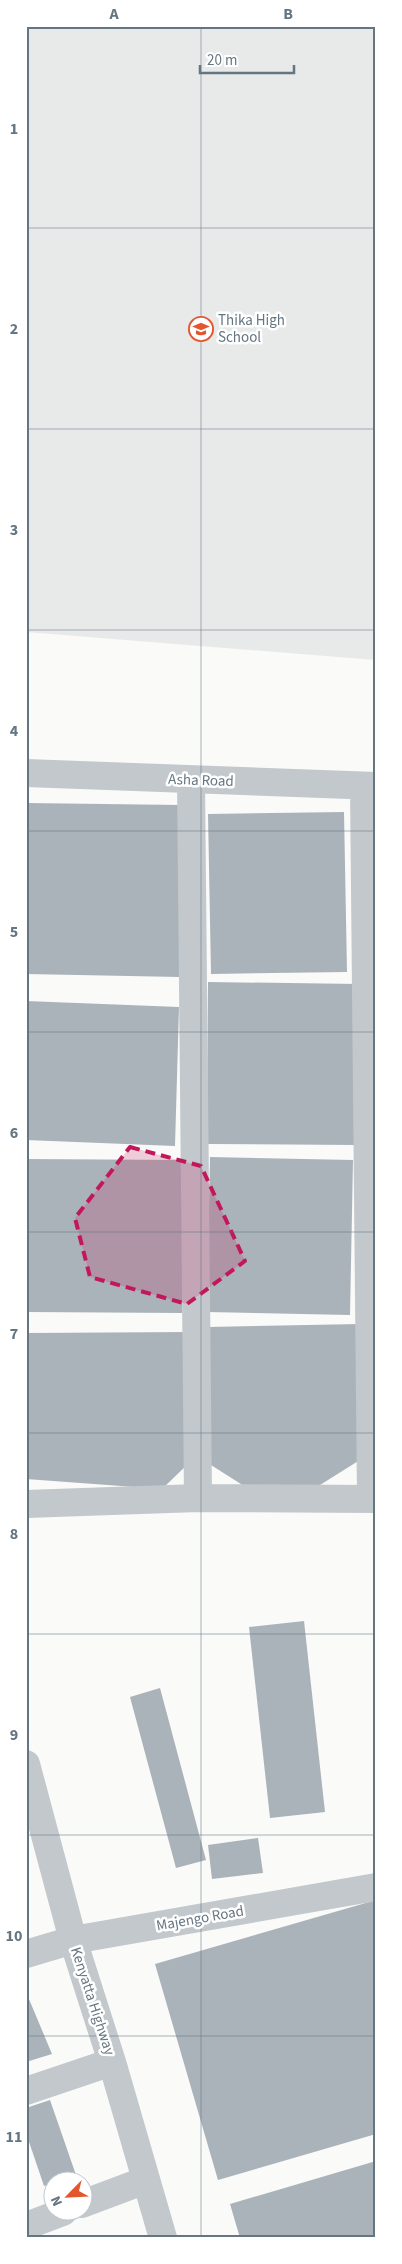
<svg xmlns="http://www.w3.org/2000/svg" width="402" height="2264" font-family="'Source Sans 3',sans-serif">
	<rect width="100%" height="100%" fill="#fafaf8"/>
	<!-- built -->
	<path fill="#e8e9e9" d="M26 26H376V660L26 632Z"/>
	<!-- building -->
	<path fill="#aab3b9" d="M26 803 181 805 180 977 26 974Z
		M344 812 347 972 211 974 208 814Z
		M208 982 358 984 357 1145 207 1144Z
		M26 1001 179 1007 175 1146 26 1140Z
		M210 1157 353 1160 350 1315 207 1312Z
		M26 1159 182 1160V1313L26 1312Z
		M360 1324 363 1458 320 1485 244 1486 211 1465 208 1327Z
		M189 1332 190 1462 162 1489 26 1479V1333Z
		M304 1621 325 1812 270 1818 249 1627Z
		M160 1688 206 1860 176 1868 130 1697Z
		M258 1838 263 1873 212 1879 208 1845Z
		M376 1900V2134L218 2180 155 1964Z
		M26 1992 52 2054 26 2062Z
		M50 2100 76 2175 44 2186 26 2133V2108Z
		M376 2161V2238H240L230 2204Z"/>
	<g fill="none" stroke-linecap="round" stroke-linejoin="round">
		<!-- minor -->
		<path stroke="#c3c8cc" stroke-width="28" d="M26 773 376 786
			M191 780 198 1498
			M364 787 371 1499
			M26 1504 198 1498 376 1499
			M26 1764 73 1940 112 2062 163 2238
			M26 1954 73 1940 376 1887
			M26 2091 112 2062
			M82 2204 146 2180
			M26 2226 63 2212"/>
	</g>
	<!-- marked area -->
	<path fill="#c2185b" fill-opacity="0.2" stroke="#c2185b" stroke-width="4" stroke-dasharray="10 6" stroke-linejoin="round" d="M130 1147 201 1166 245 1261 187 1304 90 1277 75 1218Z"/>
	<!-- grid -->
	<path fill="none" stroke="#657683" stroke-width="1" stroke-opacity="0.55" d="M201 26V2238M26 228H376M26 429H376M26 630H376M26 831H376M26 1032H376M26 1232H376M26 1433H376M26 1634H376M26 1835H376M26 2036H376"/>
	<!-- icons -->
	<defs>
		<symbol id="school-ring" viewBox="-11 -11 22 22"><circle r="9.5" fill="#fff" stroke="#e4572e" stroke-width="1.5"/><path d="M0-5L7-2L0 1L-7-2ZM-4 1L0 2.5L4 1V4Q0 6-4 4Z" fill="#e4572e"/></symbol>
	</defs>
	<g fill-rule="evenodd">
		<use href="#school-ring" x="187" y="315" width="28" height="28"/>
	</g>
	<g text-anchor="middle" stroke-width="5" stroke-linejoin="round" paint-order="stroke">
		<!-- poi labels -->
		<g font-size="15" fill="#657683" stroke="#fff" text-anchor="start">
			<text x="218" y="325">Thika High<tspan x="218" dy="17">School</tspan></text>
		</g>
		<!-- street labels -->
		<g font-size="15" fill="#657683" stroke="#fff">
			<text transform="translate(201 780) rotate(2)" y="5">Asha Road</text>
			<text transform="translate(200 1918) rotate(-10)" y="5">Majengo Road</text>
			<text transform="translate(93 2001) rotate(72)" y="5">Kenyatta Highway</text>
		</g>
	</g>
	<!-- border -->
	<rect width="402" height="2264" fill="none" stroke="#ffffff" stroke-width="55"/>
	<!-- north arrow -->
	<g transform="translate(68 2196) rotate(246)"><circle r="24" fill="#ffffff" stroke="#c1c8cd"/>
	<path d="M0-4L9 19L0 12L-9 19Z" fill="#e4572e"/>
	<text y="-8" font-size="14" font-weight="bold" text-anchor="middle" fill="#657683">N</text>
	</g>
	<!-- scale -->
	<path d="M200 65v8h94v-8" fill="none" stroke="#657683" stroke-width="2.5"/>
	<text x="207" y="65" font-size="15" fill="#657683" stroke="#ffffff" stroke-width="4" paint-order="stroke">20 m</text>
	<rect x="28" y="28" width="346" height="2208" fill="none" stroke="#657683" stroke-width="2"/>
	<g font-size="16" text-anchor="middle" font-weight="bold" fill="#657683">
		<text x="114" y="19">A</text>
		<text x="288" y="19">B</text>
		<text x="14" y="134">1</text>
		<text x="14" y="334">2</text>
		<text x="14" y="535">3</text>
		<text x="14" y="736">4</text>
		<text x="14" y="937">5</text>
		<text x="14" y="1138">6</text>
		<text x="14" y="1339">7</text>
		<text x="14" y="1539">8</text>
		<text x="14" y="1740">9</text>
		<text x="14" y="1941">10</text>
		<text x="14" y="2142">11</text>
	</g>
</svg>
